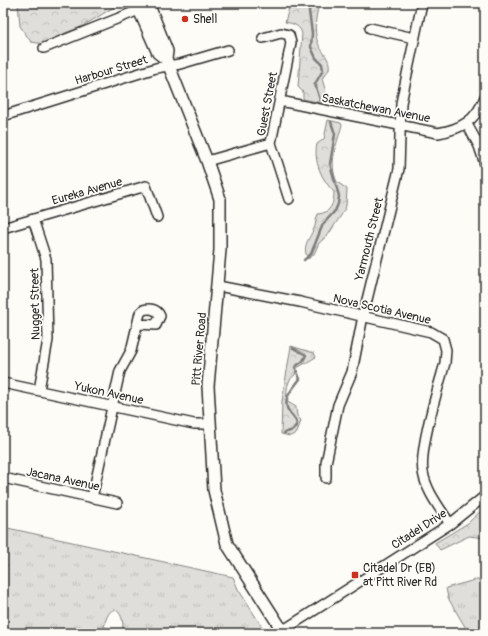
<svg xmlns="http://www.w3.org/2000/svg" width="488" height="636" font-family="Pangolin,sans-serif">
	<defs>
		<pattern id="grass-tufts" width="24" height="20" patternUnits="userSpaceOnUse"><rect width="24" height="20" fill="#dfdeda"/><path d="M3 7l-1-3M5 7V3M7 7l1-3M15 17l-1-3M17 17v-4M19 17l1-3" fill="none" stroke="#c0bfbb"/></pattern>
		<pattern id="forest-crowns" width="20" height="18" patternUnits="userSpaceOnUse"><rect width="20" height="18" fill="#dfdeda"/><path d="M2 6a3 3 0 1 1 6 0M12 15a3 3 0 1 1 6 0" fill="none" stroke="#c0bfbb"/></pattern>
	</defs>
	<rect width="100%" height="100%" fill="#fdfcf7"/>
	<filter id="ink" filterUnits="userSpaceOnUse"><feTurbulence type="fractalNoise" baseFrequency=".025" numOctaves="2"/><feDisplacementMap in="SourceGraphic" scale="8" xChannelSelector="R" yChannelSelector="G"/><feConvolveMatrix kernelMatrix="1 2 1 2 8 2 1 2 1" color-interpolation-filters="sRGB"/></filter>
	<g filter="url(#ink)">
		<!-- grass -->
		<path fill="url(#grass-tufts)" stroke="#858482" d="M3 527 233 577 238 589 266 633H122C127 613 110 596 104 627L110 628 114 633H3Z
			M475 580H485V633H470L467 630 448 598 446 588Z"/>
		<!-- forest -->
		<path fill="url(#forest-crowns)" stroke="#858482" d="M18 3H47L51 6 59 3H121L81 27 65 33 44 44 31 42 20 26Z
			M289 3H319C316 17 313 29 318 43 321 52 331 58 329 69 328 72 324 75 322 79L326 92 322 103 303 99V92L298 87 302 33C298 24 293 24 285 22L289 8Z
			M328 120 341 123 342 125C337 144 328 162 337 182L347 189 346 206 342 214 328 235 319 243 314 254 308 259C301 245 310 239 315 226 316 222 316 218 318 214 331 213 334 203 334 192 322 180 313 161 317 144L324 139Z
			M291 346 314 353 316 357 297 368 295 375C286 380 287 392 286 401L296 407 297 416 301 420 297 433 290 436 281 434 282 401Z
			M485 507V538L469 536 440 550 435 543 468 523Z"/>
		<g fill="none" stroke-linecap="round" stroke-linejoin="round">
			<!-- stream -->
			<path stroke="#7e7d7b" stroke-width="2.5" d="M311 3 309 11 312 33 311 47 316 58 322 64 323 70 315 84 320 100
				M304 260 311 254 323 224 335 211 338 204 339 196 330 164 335 134 331 122
				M284 433 293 430 297 424C296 419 293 417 290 413 280 401 293 388 300 379L295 367 303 361 306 355 293 348"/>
			<defs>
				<path id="minor" d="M370 28 414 38
					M263 38 281 33 289 35 291 43 271 143 289 199
					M44 48 139 10
					M280 101 438 133C461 129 476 121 485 97
					M3 116 156 68 180 64 228 50
					M467 124 479 146 485 164
					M207 161 271 143
					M33 219 46 259 48 340 39 390
					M3 228 146 186 157 217
					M218 286 300 302 431 332 443 339 446 350 445 363C438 388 419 449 423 472 426 491 440 508 450 524
					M3 383 194 424H210
					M3 478 117 503
					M326 478V463L338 405 352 372 363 316 399 169 401 103 422 3
					M92 498 120 371 131 351 140 313 143 310C150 308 157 309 160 316L156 325 138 324
					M282 631 450 524 485 496"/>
				<path id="major" d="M136 3 158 53 166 59
					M148 3 167 51 166 59 169 66 207 161 220 199V250L208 386 214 490 227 544 284 633"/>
			</defs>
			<!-- minor casing -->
			<use href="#minor" stroke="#2b2b2b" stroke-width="12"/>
			<!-- major casing -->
			<use href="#major" stroke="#2b2b2b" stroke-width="14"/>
			<!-- minor -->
			<use href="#minor" stroke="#fdfcf7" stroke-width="9"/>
			<!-- major -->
			<use href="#major" stroke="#fdfcf7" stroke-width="11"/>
		</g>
	</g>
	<!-- markers -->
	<g fill="#c8321e" stroke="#fdfcf7" stroke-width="1.5">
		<circle cx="185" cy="19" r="4"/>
		<rect x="351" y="571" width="8" height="8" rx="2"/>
	</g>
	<g text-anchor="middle" stroke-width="3.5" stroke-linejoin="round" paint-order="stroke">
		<!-- poi labels -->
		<g font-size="12" fill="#2b2b2b" stroke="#fdfcf7" text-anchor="start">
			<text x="193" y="23">Shell</text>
			<text x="363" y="572">Citadel Dr (EB)<tspan x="363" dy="14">at Pitt River Rd</tspan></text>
		</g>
		<!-- street labels -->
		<g font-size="12" fill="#2b2b2b" stroke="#fdfcf7">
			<text transform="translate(111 70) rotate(-17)" y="4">Harbour Street</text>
			<text transform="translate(267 104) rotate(-79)" y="4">Guest Street</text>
			<text transform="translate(376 108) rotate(11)" y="4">Saskatchewan Avenue</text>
			<text transform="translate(87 191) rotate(-16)" y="4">Eureka Avenue</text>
			<text transform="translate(369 239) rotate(-76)" y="4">Yarmouth Street</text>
			<text transform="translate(35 304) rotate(-91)" y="4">Nugget Street</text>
			<text transform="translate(382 309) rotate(13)" y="4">Nova Scotia Avenue</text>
			<text transform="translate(199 349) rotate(-85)" y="4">Pitt River Road</text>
			<text transform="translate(109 393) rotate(12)" y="4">Yukon Avenue</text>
			<text transform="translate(63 479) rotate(12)" y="4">Jacana Avenue</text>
			<text transform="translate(419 529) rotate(-33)" y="4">Citadel Drive</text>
		</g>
	</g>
	<!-- margin -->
	<rect width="488" height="636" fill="none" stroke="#fdfcf7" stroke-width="16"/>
	<rect x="8" y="8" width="472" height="620" fill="none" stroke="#2b2b2b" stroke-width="1.5" filter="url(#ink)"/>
</svg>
